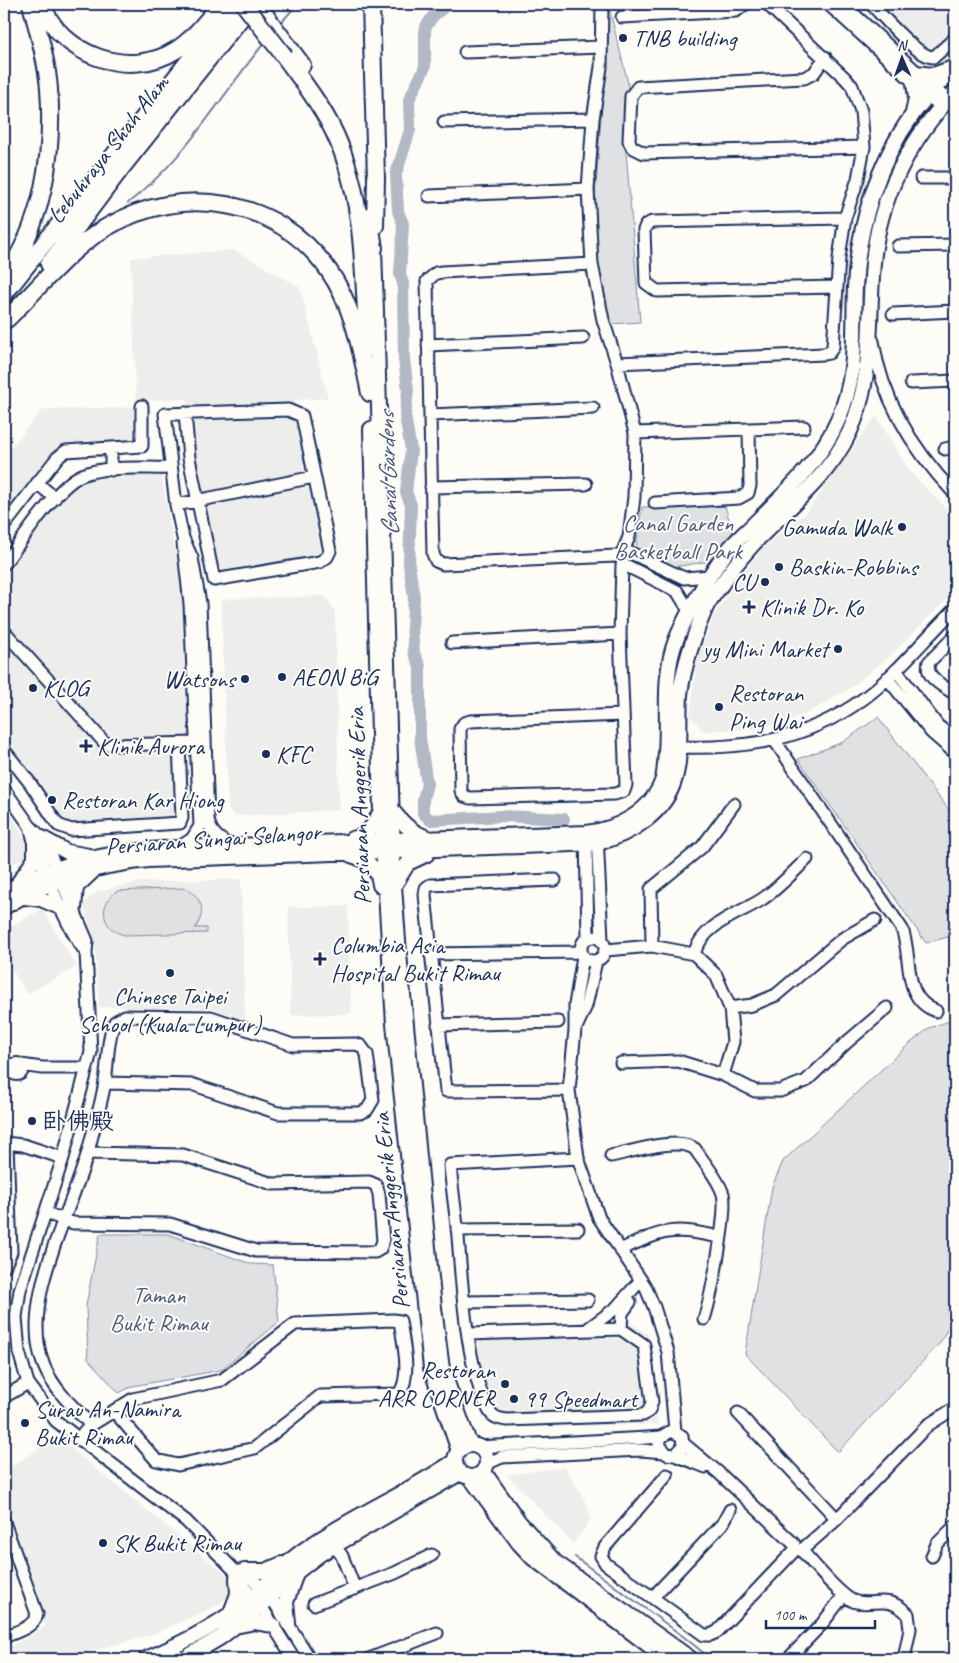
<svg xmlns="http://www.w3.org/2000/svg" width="959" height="1663" font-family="Caveat,'LXGW WenKai TC',sans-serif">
	<rect width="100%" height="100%" fill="#fdfcf7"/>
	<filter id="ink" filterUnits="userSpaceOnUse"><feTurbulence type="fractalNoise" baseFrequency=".02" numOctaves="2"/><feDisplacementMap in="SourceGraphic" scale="10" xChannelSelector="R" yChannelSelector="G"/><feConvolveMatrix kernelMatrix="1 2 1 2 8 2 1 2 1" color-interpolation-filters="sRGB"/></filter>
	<g filter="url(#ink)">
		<!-- built -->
		<path fill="#edeeec" d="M858 4H955V58L943 67 921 64Z
			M234 250 300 287 328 398 295 400 326 549 318 559 217 576 192 460 187 399 136 401 131 258Z
			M139 407 140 441 67 448 4 522V456L42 410Z
			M876 416 910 472 955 517V591L891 655 852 687 804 715 757 729 703 731 690 715 697 659 714 616 738 578 768 543 807 512Z
			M161 472 186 615 193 739 176 740 177 820 75 828 60 823 4 745V571L68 490 85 478 103 474Z
			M322 596 326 597 335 611 339 810 235 816 228 809 221 599Z
			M4 801 33 854 4 868Z
			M241 879 245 1020 210 1008 99 1007 95 940 83 904 97 892 138 882Z
			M348 906 351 1014 291 1015 288 907Z
			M42 909 77 967 27 994 4 956V930Z
			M628 1321 648 1334 658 1424 501 1428 483 1415 462 1328Z
			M56 1436 239 1585 219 1605 151 1635 61 1659H4V1650L45 1627 4 1501V1472Z
			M565 1467 588 1506 591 1519 573 1544 507 1475Z"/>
		<!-- green -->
		<path fill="#e0e1e3" stroke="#7e88a0" d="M609 8 628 83 624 127 640 322 610 324 597 258 594 212Z
			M725 506 734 536 711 561 674 567 636 548 642 507Z
			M878 717 955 818V935L926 943 798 759 843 742Z
			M184 888C202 895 207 913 195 928H207V933L125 935C101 931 97 902 118 891Z
			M955 1019V1314L940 1343 838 1452 745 1354 772 1187 783 1161 908 1045 929 1028Z
			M100 1234H168L251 1264 273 1265 279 1322 221 1370 133 1386 119 1393 88 1359 86 1305Z"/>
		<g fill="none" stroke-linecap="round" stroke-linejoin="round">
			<!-- stream -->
			<path stroke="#76819c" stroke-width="2" d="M281 23 297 4
				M128 203C187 158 219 98 265 42
				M575 1557 684 1637 711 1659"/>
			<!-- river -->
			<path stroke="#b3b8c5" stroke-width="12" d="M448 4 433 16 425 28V67L409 100 410 130 396 174 398 211 403 224 400 275 403 283 404 360 408 390 405 416 411 450 406 492 411 505 409 565 414 597 412 626 414 653 420 666V738L427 784 423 799V813L430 820 503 816 564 819"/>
			<defs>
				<path id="minor" d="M602 4 601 67 593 119 588 189 592 264 603 320 617 363 635 433 634 497 629 537 624 549
					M828 4 941 107
					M843 4 947 100
					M871 4C883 16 918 58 934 57L955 38
					M622 17 736 11 745 4
					M465 52 601 47
					M825 57 814 73 804 78 638 87 631 96 629 141 632 147 644 153 864 147
					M444 122 593 119
					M921 178H955
					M429 196 588 189
					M898 246 955 245
					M592 264 442 272 436 273 427 281 433 554 436 561 443 564 616 556
					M837 287 657 291 646 283 644 230 646 225 652 222 845 218
					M893 314 955 311
					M873 341C882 401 914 451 955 494
					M428 345 583 338
					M617 363 824 354 829 353 833 347 839 258 845 218 858 179 864 147 861 111 852 86 845 78 767 4
					M911 383 955 381
					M185 413 189 458 214 580 320 562 327 557 330 551 302 416 288 410 165 414 176 505 183 538 192 558 200 603 208 819C210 833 219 839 231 846
					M430 415 593 408
					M635 433 804 427
					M945 449 955 447
					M111 470V448L142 446V406
					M37 483 55 498
					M431 487 586 484
					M655 503 739 498 748 493 750 486 749 429
					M176 505 314 477
					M4 526 57 458 66 451 111 448
					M631 553 684 578 711 576
					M4 564C22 541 57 485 82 475 105 465 145 469 170 468
					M622 565 620 634 626 785 624 791 615 794 470 798 464 796 461 791 460 729 464 723 470 721 623 715
					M625 565 677 591 690 612
					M4 631 104 742 110 745 197 743
					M955 636 929 662C924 678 944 686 955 694
					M452 643 620 634
					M896 670 938 726 955 739
					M887 678 931 732 955 753
					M775 741 902 929C913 958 901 998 936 1011
					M672 747C743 749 804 742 863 699 897 674 925 638 955 609
					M4 750 30 783 58 825 71 830 180 823 182 818 179 744
					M4 789 30 826 42 838 48 849 87 941 86 952
					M30 826C36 853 68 932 86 952L91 1052 63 1158 20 1290 16 1317 19 1352 28 1383 56 1421 186 1521 235 1571 237 1578 261 1606 294 1659
					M597 834 602 940
					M586 837 588 937
					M178 848 192 839 200 826 190 604 183 543
					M555 880 430 885 426 888 425 895 446 1091 569 1090
					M581 949a12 12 0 1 1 24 0a12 12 0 1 1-24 0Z
					M652 946 651 889 702 847 734 804
					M606 950 652 946 694 954 716 975 730 1008 733 1042 723 1075
					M430 954 581 952
					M694 954C703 924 737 915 761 900 778 889 793 872 807 859
					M583 956 575 1005V1030L569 1090 578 1158 599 1218 645 1286 654 1307 668 1352 675 1431
					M730 1008 752 1005 776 995 842 939 875 920
					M438 1025 558 1022
					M575 1030 586 1006 596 961
					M621 1063 678 1061 723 1075 755 1091H780L806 1081 846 1043 887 1008
					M11.5 1069a5.5 5.5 0 1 1 11 0a5.5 5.5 0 1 1-11 0Z
					M21 1065 42 1068H86
					M4 1143 23 1145 63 1158
					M611 1156C631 1152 678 1136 695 1149 704 1163 718 1178 723 1194 728 1212 711 1298 704 1319
					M46 1213 73 1223 170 1224 256 1251 375 1252 380 1249 383 1241 379 1194 376 1185 369 1182 273 1184 183 1155 88 1153
					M457 1230 578 1229
					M620 1250C664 1230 672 1226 719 1237
					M4 1267 11 1252 7 1143
					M464 1302 588 1300
					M589 1328 616 1308 641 1280
					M621 1329 622 1313 630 1302
					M468 1334 621 1329 644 1345 652 1402 649 1411 643 1415 507 1420C500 1419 494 1418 490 1412 466 1371 462 1284 458 1237 456 1213 452 1189 450 1165L578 1158
					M4 1397 28 1383
					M738 1413 837 1519
					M91 1425C73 1407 54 1390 44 1366 17 1301 75 1207 90 1144 95 1123 102 1102 105 1081 108 1065 107 1036 115 1022L125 1016 211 1017 293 1045 356 1044 361 1046 367 1054 373 1100 367 1110 360 1113H278L194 1085 105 1083
					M78 1439 91 1425 133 1399 222 1380 295 1324 393 1320 400 1321C403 1342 412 1376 399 1394L320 1396 255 1448 178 1465 156 1460 114 1411
					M684 1444 719 1473 794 1544
					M477 1447 647 1438 661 1437 671 1431 682 1436 683 1447 675 1455 667 1454 659 1445 661 1437
					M675 1455 706 1467
					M486 1464 502 1457 640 1450 664 1452
					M667 1475 605 1547 601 1556 606 1564 704 1635H710L717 1632 794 1551
					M4 1522 37 1614C34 1628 15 1632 4 1637
					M335 1546 342 1556 355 1589
					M804 1548 837 1519 928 1425 955 1408
					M802 1551C813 1563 839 1595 853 1601 872 1608 886 1592 908 1614L910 1629 904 1659
					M932 1556 937 1544 955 1526
					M239 1571H244L271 1597 310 1659
					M653 1597 723 1523 730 1510
					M314 1604 395 1573 432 1555
					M369 1659 437 1633
					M788 1659 822 1624 844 1595"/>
				<path id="major" d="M915 73 933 75 953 68
					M913 113 916 98 914 83
					M374 248 394 886 399 954 434 1308 442 1369 470 1445
					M371 429 381 810 394 1024 431 1368 459 1451
					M392 810C402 823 412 833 428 838
					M42 838 67 852 89 856
					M352 839C368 836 375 824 381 810
					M351 855C366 859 379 869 380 885
					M19 882 35 859V841
					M395 884 408 863 427 854
					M4 892C60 861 115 851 178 848L586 833C617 830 652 812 663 779 665 771 665 761 666 752 669 715 662 676 676 640 686 615 708 576 725 554 733 543 744 534 753 525 785 493 820 462 838 420 858 374 853 335 855 287 858 226 877 164 913 114 925 97 941 81 955 67
					M25 897 41 899 62 908
					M4 907C47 881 97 865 148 860L598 843C630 834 665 814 675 778 682 752 678 722 680 695 683 668 695 632 706 607 710 599 716 592 721 585 735 564 751 545 769 528 803 494 838 466 855 419 874 364 868 318 873 263 879 198 910 138 955 92
					M74 908 76 887 92 872
					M455 1461a16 16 0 1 1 32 0a16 16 0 1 1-32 0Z
					M483 1471 519 1522 555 1562 691 1659
					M470 1477 519 1543 533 1558 667 1659
					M244 1571H265L282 1564
					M230 1615 238 1594 237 1578
					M288 1623 286 1602 295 1576
					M240 1625 255 1622 273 1625
					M146 1659C184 1643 221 1624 254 1596 271 1581 285 1563 304 1550 352 1516 406 1494 455 1461
					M184 1659 221 1637 261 1606 298 1571 320 1554 460 1473"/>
				<path id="highway" d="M42 4C60 55 129 80 176 50 194 39 207 20 221 4
					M257 4 302 65
					M371 4 376 178 375 226
					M285 57C303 82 322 106 335 134 366 201 363 276 368 348
					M369 216 374 248
					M49 264 122 167 252 4
					M4 278C43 225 54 154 49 89 47 61 38 31 31 4
					M4 294 234 4
					M7 319C38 289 70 248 107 227 181 183 279 198 329 271 354 307 361 351 370 393"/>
			</defs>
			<!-- minor casing -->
			<use href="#minor" stroke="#1b2f5e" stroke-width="15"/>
			<!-- major casing -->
			<use href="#major" stroke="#1b2f5e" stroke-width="18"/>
			<!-- highway casing -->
			<use href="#highway" stroke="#1b2f5e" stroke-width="20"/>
			<!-- minor -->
			<use href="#minor" stroke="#fdfcf7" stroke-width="11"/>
			<!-- major -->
			<use href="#major" stroke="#fdfcf7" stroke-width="14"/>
			<!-- highway -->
			<use href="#highway" stroke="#fdfcf7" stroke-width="16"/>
			<defs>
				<path id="highway-bridge" d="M244 4 285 57"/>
			</defs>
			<!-- highway-bridge casing -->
			<use href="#highway-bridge" stroke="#1b2f5e" stroke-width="20" stroke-linecap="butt"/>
			<!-- highway-bridge -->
			<use href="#highway-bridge" stroke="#fdfcf7" stroke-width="16"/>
		</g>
	</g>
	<!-- markers -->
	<g fill="#1b2f5e" stroke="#fdfcf7" stroke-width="2">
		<circle cx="623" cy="38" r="5"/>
		<circle cx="902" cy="527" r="5"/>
		<circle cx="779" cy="567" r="5"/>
		<circle cx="765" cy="582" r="5"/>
		<path d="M746.5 599.5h5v5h5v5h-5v5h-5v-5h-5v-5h5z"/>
		<circle cx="838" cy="649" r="5"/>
		<circle cx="282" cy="677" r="5"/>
		<circle cx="245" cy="679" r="5"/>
		<circle cx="33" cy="688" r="5"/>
		<circle cx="719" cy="707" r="5"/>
		<path d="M83.5 738.5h5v5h5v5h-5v5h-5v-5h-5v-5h5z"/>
		<circle cx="266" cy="754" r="5"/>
		<circle cx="52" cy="800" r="5"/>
		<path d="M317.5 951.5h5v5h5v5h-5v5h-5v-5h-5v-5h5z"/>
		<circle cx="170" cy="973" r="5"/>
		<circle cx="32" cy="1121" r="5"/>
		<circle cx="505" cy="1384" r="5"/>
		<circle cx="514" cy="1399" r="5"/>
		<circle cx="25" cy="1423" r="5"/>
		<circle cx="103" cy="1543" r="5"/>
	</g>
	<g text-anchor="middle" stroke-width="4" stroke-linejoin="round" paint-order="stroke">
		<!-- poi labels -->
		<g font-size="24" fill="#1b2f5e" stroke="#fdfcf7" text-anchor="start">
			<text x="633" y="46">TNB building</text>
			<text x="892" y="535" text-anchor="end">Gamuda Walk</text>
			<text x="789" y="575">Baskin-Robbins</text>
			<text x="755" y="590" text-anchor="end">CU</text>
			<text x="760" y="615">Klinik Dr. Ko</text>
			<text x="828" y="657" text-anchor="end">yy Mini Market</text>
			<text x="292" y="685">AEON BiG</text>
			<text x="235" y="687" text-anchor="end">Watsons</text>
			<text x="43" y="696">KLOG</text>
			<text x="729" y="701">Restoran<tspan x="729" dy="28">Ping Wai</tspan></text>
			<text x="97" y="754">Klinik Aurora</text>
			<text x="276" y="762">KFC</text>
			<text x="62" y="808">Restoran Kar Hiong</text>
			<text x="331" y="953">Columbia Asia<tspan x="331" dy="28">Hospital Bukit Rimau</tspan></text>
			<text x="170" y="1004" text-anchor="middle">Chinese Taipei<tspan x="170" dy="28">School (Kuala Lumpur)</tspan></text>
			<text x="42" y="1129">卧佛殿</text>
			<text x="495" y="1378" text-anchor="end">Restoran<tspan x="495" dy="28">ARR CORNER</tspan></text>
			<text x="524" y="1407">99 Speedmart</text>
			<text x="35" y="1417">Surau An-Namira<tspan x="35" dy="28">Bukit Rimau</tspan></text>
			<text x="113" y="1551">SK Bukit Rimau</text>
		</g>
		<!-- street labels -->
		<g font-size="24" fill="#1b2f5e" stroke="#fdfcf7">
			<text transform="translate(108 149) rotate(-52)" y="8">Lebuhraya Shah Alam</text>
			<text transform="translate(359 806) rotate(-92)" y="8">Persiaran Anggerik Eria</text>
			<text transform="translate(213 839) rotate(-4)" y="8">Persiaran Sungai Selangor</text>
			<text transform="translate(391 1211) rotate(-96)" y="8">Persiaran Anggerik Eria</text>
		</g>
		<!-- park labels -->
		<g font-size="24" fill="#4c5c7f" stroke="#fdfcf7">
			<text x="678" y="531">Canal Garden<tspan x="678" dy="28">Basketball Park</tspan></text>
			<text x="159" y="1303">Taman<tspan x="159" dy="28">Bukit Rimau</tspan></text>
		</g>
		<!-- water labels -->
		<g font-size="25" font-style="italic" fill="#49587d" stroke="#fdfcf7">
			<text transform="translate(387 474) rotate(-92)" y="9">Canal Gardens</text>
		</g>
	</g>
	<!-- margin -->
	<rect width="959" height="1663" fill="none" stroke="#fdfcf7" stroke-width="20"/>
	<rect x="10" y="10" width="939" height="1643" fill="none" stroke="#1b2f5e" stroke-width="2" filter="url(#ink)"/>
	<!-- north arrow -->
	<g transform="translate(902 58) rotate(358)" stroke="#fdfcf7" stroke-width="4" paint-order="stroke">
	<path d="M0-4L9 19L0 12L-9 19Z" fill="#1b2f5e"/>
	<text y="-8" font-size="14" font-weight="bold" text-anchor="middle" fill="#1b2f5e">N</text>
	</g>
	<!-- scale -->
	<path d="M766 1620v8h109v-8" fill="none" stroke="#1b2f5e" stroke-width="2.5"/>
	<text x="774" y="1620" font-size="15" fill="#1b2f5e" stroke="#fdfcf7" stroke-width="4" paint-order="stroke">100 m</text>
</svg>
